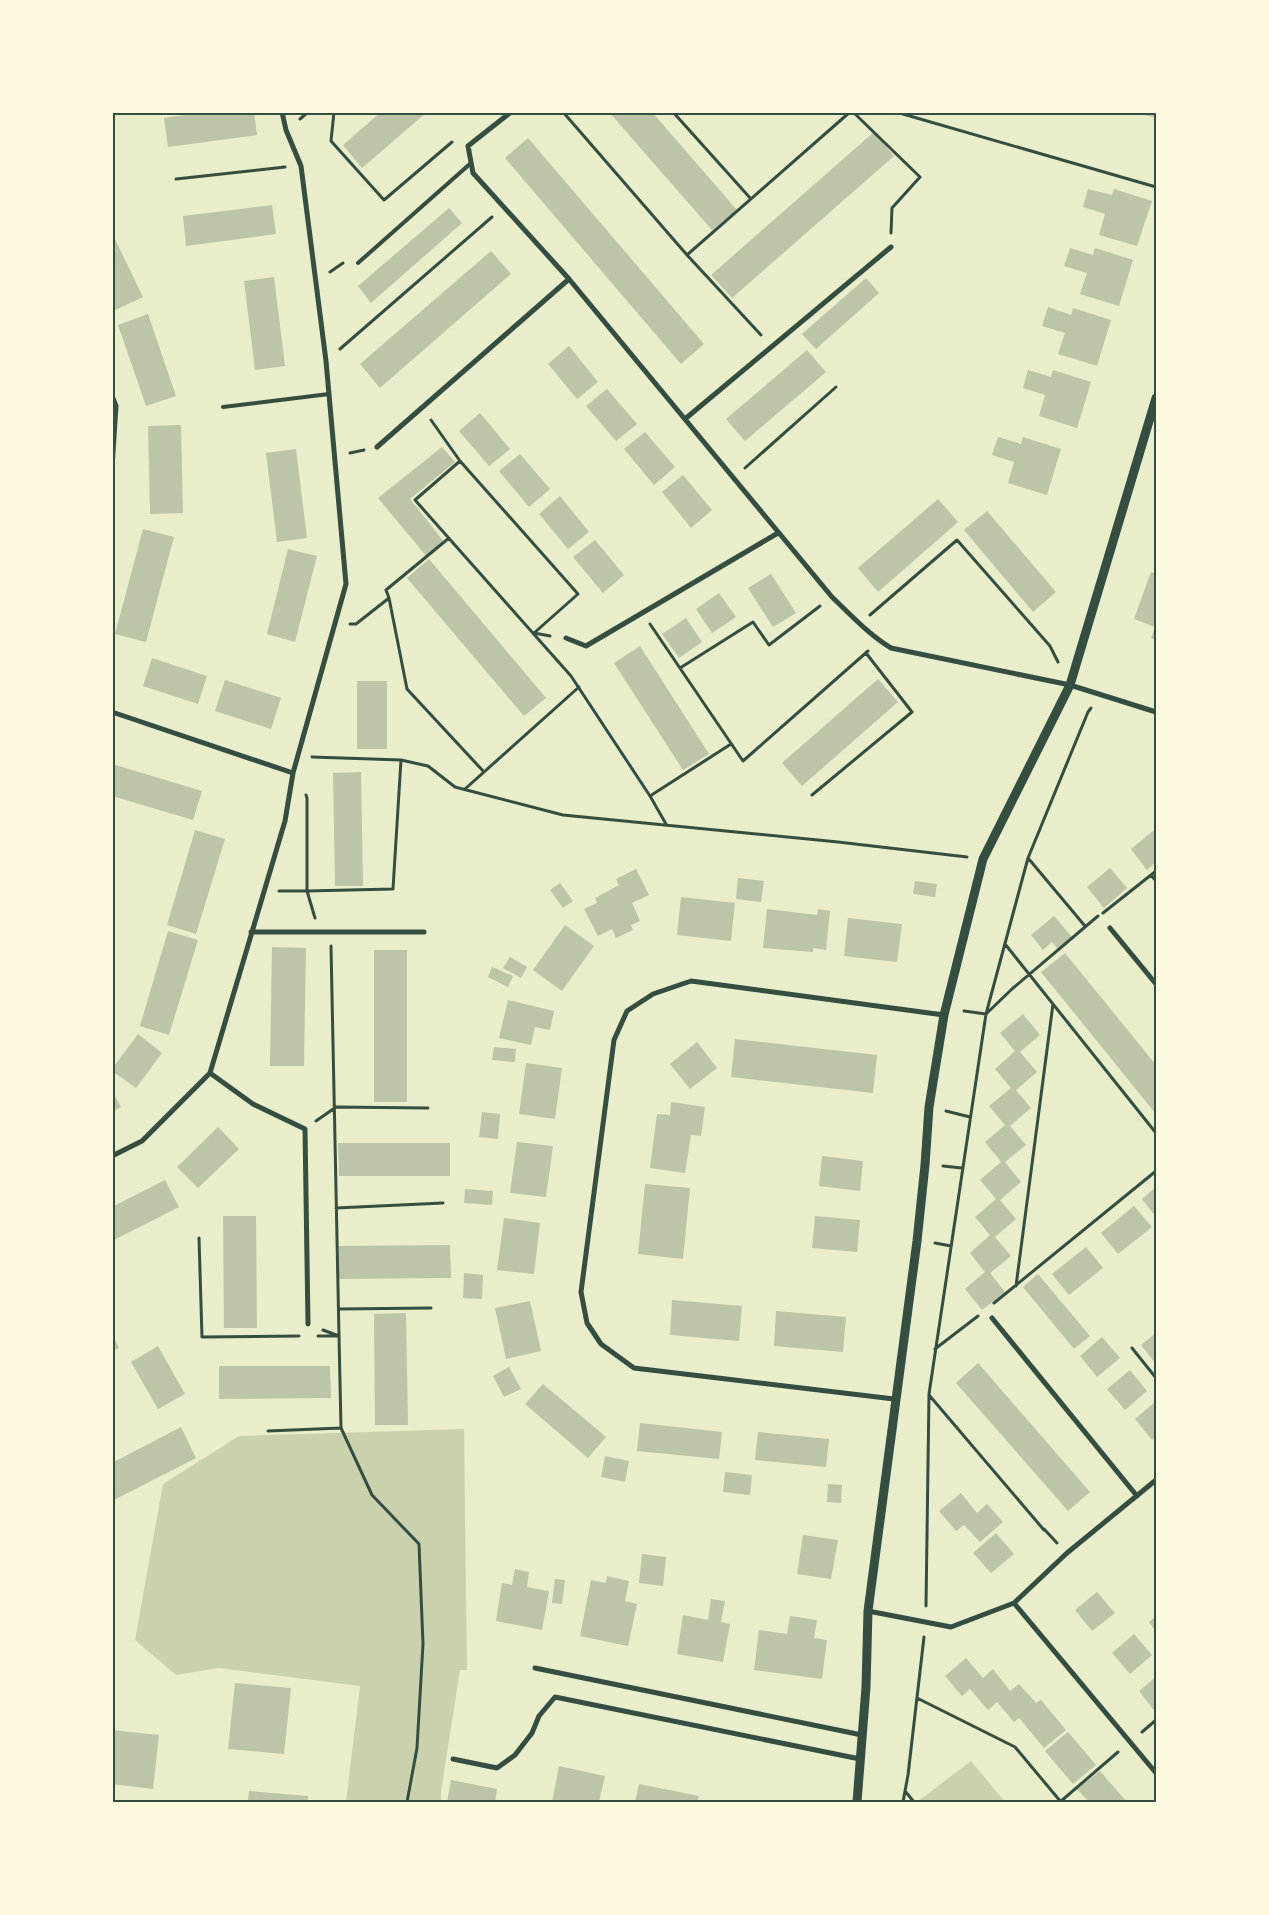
<svg xmlns="http://www.w3.org/2000/svg" width="1269" height="1915" font-family="Karla,sans-serif">
	<rect width="100%" height="100%" fill="#e9edc9"/>
	<!-- green -->
	<path fill="#cad2ad" d="M464 1429 467 1670H460L441 1792V1802H346L360 1686 219 1668 176 1675 135 1640 163 1484 239 1436Z
		M971 1761 1005 1802H917Z"/>
	<!-- building -->
	<path fill="#bcc5a7" d="M205 112H254L257 135 168 147 164 118Z
		M381 112H427L362 168 343 145Z
		M609 112H652L737 210 712 230Z
		M1137 112H1156V118L1137 113Z
		M874 132 894 156 732 298 711 275Z
		M528 138 704 344 681 364 505 158Z
		M1088 189 1112 195 1114 189 1152 201 1137 246 1099 235 1105 214 1083 207Z
		M272 205 276 234 186 246 183 216Z
		M449 208 462 223 371 303 358 286Z
		M112 233 143 297 115 310 112 305Z
		M1070 248 1093 255 1095 248 1133 260 1119 306 1080 294 1087 273 1064 266Z
		M491 251 511 274 380 388 360 364Z
		M274 277 285 366 255 370 244 281Z
		M866 278 879 293 816 349 802 334Z
		M1048 307 1071 315 1073 308 1111 320 1097 366 1058 354 1065 333 1042 326Z
		M148 314 176 396 146 406 118 325Z
		M569 346 598 382 577 399 548 364Z
		M807 350 826 372 745 441 726 419Z
		M1028 370 1051 377 1053 370 1091 382 1077 428 1039 416 1045 395 1023 388Z
		M607 389 637 424 616 441 586 406Z
		M480 413 510 449 489 466 459 431Z
		M181 425 183 513 150 514 148 426Z
		M645 432 675 467 654 485 624 449Z
		M998 437 1021 444 1023 437 1061 449 1047 495 1008 483 1014 462 992 455Z
		M442 447 455 462 410 499 445 543 427 557 378 498Z
		M296 449 307 538 277 542 266 453Z
		M520 454 550 489 529 507 499 471Z
		M683 475 712 510 691 528 662 492Z
		M560 496 589 532 568 549 539 514Z
		M938 499 958 522 878 592 858 568Z
		M987 511 1056 592 1033 612 964 530Z
		M143 529 174 537 146 642 115 634Z
		M595 540 624 575 603 593 573 557Z
		M288 549 317 556 295 642 267 634Z
		M429 559 546 698 524 716 407 578Z
		M1151 572 1156 574V640L1151 638 1155 627 1134 619Z
		M771 574 796 613 773 627 748 588Z
		M719 593 736 617 712 633 696 609Z
		M686 618 702 642 679 658 662 634Z
		M640 646 709 754 683 770 614 663Z
		M152 658 207 676 198 704 143 686Z
		M878 679 898 702 802 786 782 763Z
		M225 680 281 698 271 729 215 711Z
		M357 681H387V749H357Z
		M112 764 202 791 193 820 112 796Z
		M361 772 363 886H335L333 773Z
		M195 830 225 839 196 934 167 925Z
		M1154 830 1156 833V862L1147 870 1131 849Z
		M1110 868 1127 888 1104 908 1087 887Z
		M636 869 649 895 632 903 640 921 631 925 633 930 616 938 612 929 598 936 584 909 597 903 595 898 619 885 616 879Z
		M738 878 764 881 761 902 736 899Z
		M915 881 937 884 935 897 913 894Z
		M560 883 573 901 563 908 550 890Z
		M681 897 735 903 731 941 677 935Z
		M767 909 817 915 818 909 830 911 826 950 813 948V952L763 948Z
		M1054 916 1072 937 1058 949 1052 942 1043 950 1031 935Z
		M848 918 902 924 897 962 844 956Z
		M565 925 594 946 562 991 533 970Z
		M168 931 198 940 169 1035 140 1026Z
		M272 947 306 948 304 1066H270Z
		M374 950H407V1102H374Z
		M1065 953 1156 1065V1114L1041 972Z
		M510 957 527 967 521 978 503 968Z
		M492 967 513 976 508 987 488 977Z
		M508 1000 554 1011 550 1030 535 1027 531 1045 499 1038Z
		M1023 1014 1040 1035 1020 1052 1037 1072 1016 1090 1031 1108 1010 1126 1026 1145 1005 1162 1021 1182 1000 1200 1016 1219 995 1237 1011 1256 990 1273 1005 1292 982 1310 965 1289 985 1272 970 1253 990 1235 975 1217 996 1199 980 1180 1001 1162 985 1142 1005 1125 989 1106 1011 1088 995 1069 1015 1051 1000 1033Z
		M138 1034 162 1053 136 1088 112 1071V1069Z
		M735 1039 877 1055 873 1093 731 1077Z
		M697 1042 717 1068 690 1089 670 1064Z
		M494 1047 516 1049 515 1062 492 1060Z
		M526 1063 562 1068 555 1119 519 1114Z
		M112 1091 121 1107 112 1112Z
		M671 1102 705 1107 701 1136 691 1135 685 1173 650 1168 657 1114 670 1115Z
		M482 1112 500 1114 498 1139 479 1137Z
		M218 1127 239 1149 198 1188 177 1167Z
		M517 1142 553 1146 546 1197 510 1193Z
		M338 1143H450V1176H339Z
		M822 1156 863 1161 860 1191 819 1186Z
		M165 1180 179 1207 112 1241V1207Z
		M645 1184 690 1188 683 1259 638 1254Z
		M1156 1187V1217L1142 1199Z
		M465 1189 493 1191 492 1205 464 1203Z
		M1134 1206 1152 1227 1118 1254 1101 1233Z
		M223 1216H256L257 1328H224Z
		M815 1216 860 1220 857 1252 812 1248Z
		M504 1218 540 1223 534 1274 497 1270Z
		M450 1245 451 1278 339 1279V1246Z
		M1086 1247 1103 1268 1069 1295 1052 1274Z
		M464 1273 483 1275 482 1299 463 1298Z
		M1038 1274 1090 1336 1074 1349 1023 1287Z
		M672 1300 742 1306 739 1341 670 1335Z
		M530 1301 541 1351 506 1359 495 1308Z
		M776 1311 846 1317 843 1352 774 1346Z
		M406 1313 408 1425H375L374 1314Z
		M1156 1333V1364L1141 1345Z
		M112 1334 119 1348 112 1351Z
		M1102 1337 1120 1358 1097 1377 1080 1356Z
		M158 1346 185 1394 158 1409 131 1362Z
		M978 1363 1090 1492 1068 1511 956 1383Z
		M219 1366H330L331 1398 219 1399Z
		M509 1367 521 1389 504 1397 493 1376Z
		M1130 1370 1147 1391 1125 1410 1107 1389Z
		M543 1384 606 1437 588 1458 525 1404Z
		M1156 1401V1437L1152 1440 1135 1419Z
		M640 1423 722 1432 719 1459 637 1451Z
		M181 1427 196 1458 112 1501V1463Z
		M758 1432 829 1439 826 1467 755 1460Z
		M605 1456 629 1461 625 1482 601 1477Z
		M725 1472 752 1475 750 1495 723 1492Z
		M828 1484 842 1485 841 1503 827 1502Z
		M961 1493 977 1513 987 1504 1003 1522 980 1542 964 1525 956 1531 939 1511Z
		M996 1533 1014 1554 991 1573 973 1553Z
		M803 1535 838 1540 831 1579 797 1574Z
		M642 1554 666 1557 663 1586 639 1583Z
		M515 1569 529 1572 527 1587 549 1591 542 1630 496 1621 502 1583 512 1585Z
		M607 1576 629 1581 625 1601 637 1604 628 1646 580 1636 591 1580 606 1583Z
		M555 1579 565 1580 562 1604 552 1603Z
		M1097 1592 1115 1613 1092 1631 1075 1610Z
		M711 1599 725 1601 721 1622 730 1624 723 1662 677 1654 683 1615 708 1620Z
		M790 1616 817 1620 814 1638 827 1640 822 1679 754 1670 759 1630 787 1634Z
		M1156 1616V1632L1149 1622Z
		M1134 1634 1152 1655 1130 1674 1112 1653Z
		M966 1658 983 1678 993 1669 1010 1691 1019 1684 1036 1703 1041 1700 1066 1730 1044 1748 1019 1718 1014 1722 997 1702 988 1710 970 1689 962 1696 945 1676Z
		M1156 1677V1713L1139 1691Z
		M235 1683 291 1688 284 1754 228 1749Z
		M112 1730 159 1735 153 1789 112 1784Z
		M1068 1732 1096 1765 1073 1784 1045 1751Z
		M559 1766 605 1776 599 1802H552Z
		M1100 1771 1127 1802H1089L1077 1789Z
		M451 1780 497 1789 495 1802H447Z
		M639 1784 699 1796 697 1802H635Z
		M249 1791 308 1796V1802H248Z"/>
	<g fill="none" stroke-linecap="round" stroke-linejoin="round">
		<!-- path -->
		<path stroke="#344e41" stroke-width="3" d="M334 112 331 141 384 200 452 142
			M563 112 687 255 761 335
			M673 112 751 199
			M853 112 920 177 892 208 891 233
			M896 112 1156 187
			M300 119 308 112
			M176 179 285 167
			M687 255 850 112
			M330 272 343 263
			M340 349 492 217
			M431 420 460 461 578 594 534 633
			M350 453 364 450
			M460 461 415 500 571 676 650 796 666 824
			M745 468 836 387
			M389 598 407 689 484 772
			M870 615 957 540 1050 646 1058 662
			M350 624H356L389 598 386 590 449 538
			M650 624 743 761 868 651
			M534 633 550 636
			M680 668 753 622 769 645 820 606
			M312 757 401 760 428 766 455 787 563 815 838 842 967 857
			M465 789 579 687
			M812 795 912 712 866 653
			M650 796 731 744
			M1151 875 1156 881
			M279 891H307V798L306 795
			M1103 913 1156 871
			M315 918 307 891 393 889 401 760
			M1085 926 1028 858 1088 712 1091 708
			M1005 944 1156 1133
			M964 1011 986 1014 1012 989 1098 916
			M946 1111 970 1117
			M316 1121 336 1107 428 1108
			M943 1166 962 1168
			M336 1208 443 1203
			M199 1238 202 1337 299 1336
			M935 1243 951 1246
			M1016 1286 1053 1004
			M994 1303 1156 1171
			M339 1309 431 1308
			M323 1330 339 1336 341 1428 372 1495 419 1544 423 1644 417 1748 407 1802
			M318 1336H339L331 946
			M1132 1348 1156 1378
			M935 1349 978 1316
			M929 1395 1044 1530
			M268 1431 341 1428
			M1044 1529 1057 1543
			M926 1606 929 1394 986 1014 1028 858
			M917 1698 1015 1747 1061 1802
			M1142 1732 1156 1720
			M905 1791 914 1802
			M903 1802 908 1775 924 1637
			M1060 1802 1118 1752"/>
		<!-- service -->
		<path stroke="#344e41" stroke-width="4" d="M358 263 471 163
			M223 407 329 394"/>
		<!-- minor -->
		<path stroke="#344e41" stroke-width="5" d="M511 112 468 146 473 173 569 279 832 597C851 615 869 635 891 648L1070 685 1156 712
			M112 396 116 406 112 467
			M685 419 891 247
			M377 447 569 279
			M566 638 586 646 778 533
			M112 712 293 773
			M1110 928 1156 984
			M251 932H424
			M210 1073 253 1104 305 1129 308 1324
			M112 1156 142 1141 210 1073 285 821 293 773 346 584 326 361 301 166 286 130 282 112
			M992 1318 1137 1496
			M894 1399 634 1368 601 1344 587 1323 581 1292 614 1040 627 1011 653 994 691 981 944 1015
			M1014 1603 1156 1773
			M868 1611 951 1627 1014 1603 1067 1553 1156 1480
			M535 1668 862 1735
			M453 1759 497 1768 515 1755 532 1733 539 1716 555 1697 860 1759"/>
		<!-- tertiary -->
		<path stroke="#344e41" stroke-width="9" d="M857 1802 866 1687 868 1611 917 1241 925 1165 929 1107 944 1015 983 859 1070 685 1156 398"/>
	</g>
	<!-- border -->
	<rect width="1269" height="1915" fill="none" stroke="#fefae0" stroke-width="228"/>
	<rect x="114" y="114" width="1041" height="1687" fill="none" stroke="#344e41" stroke-width="2"/>
</svg>
